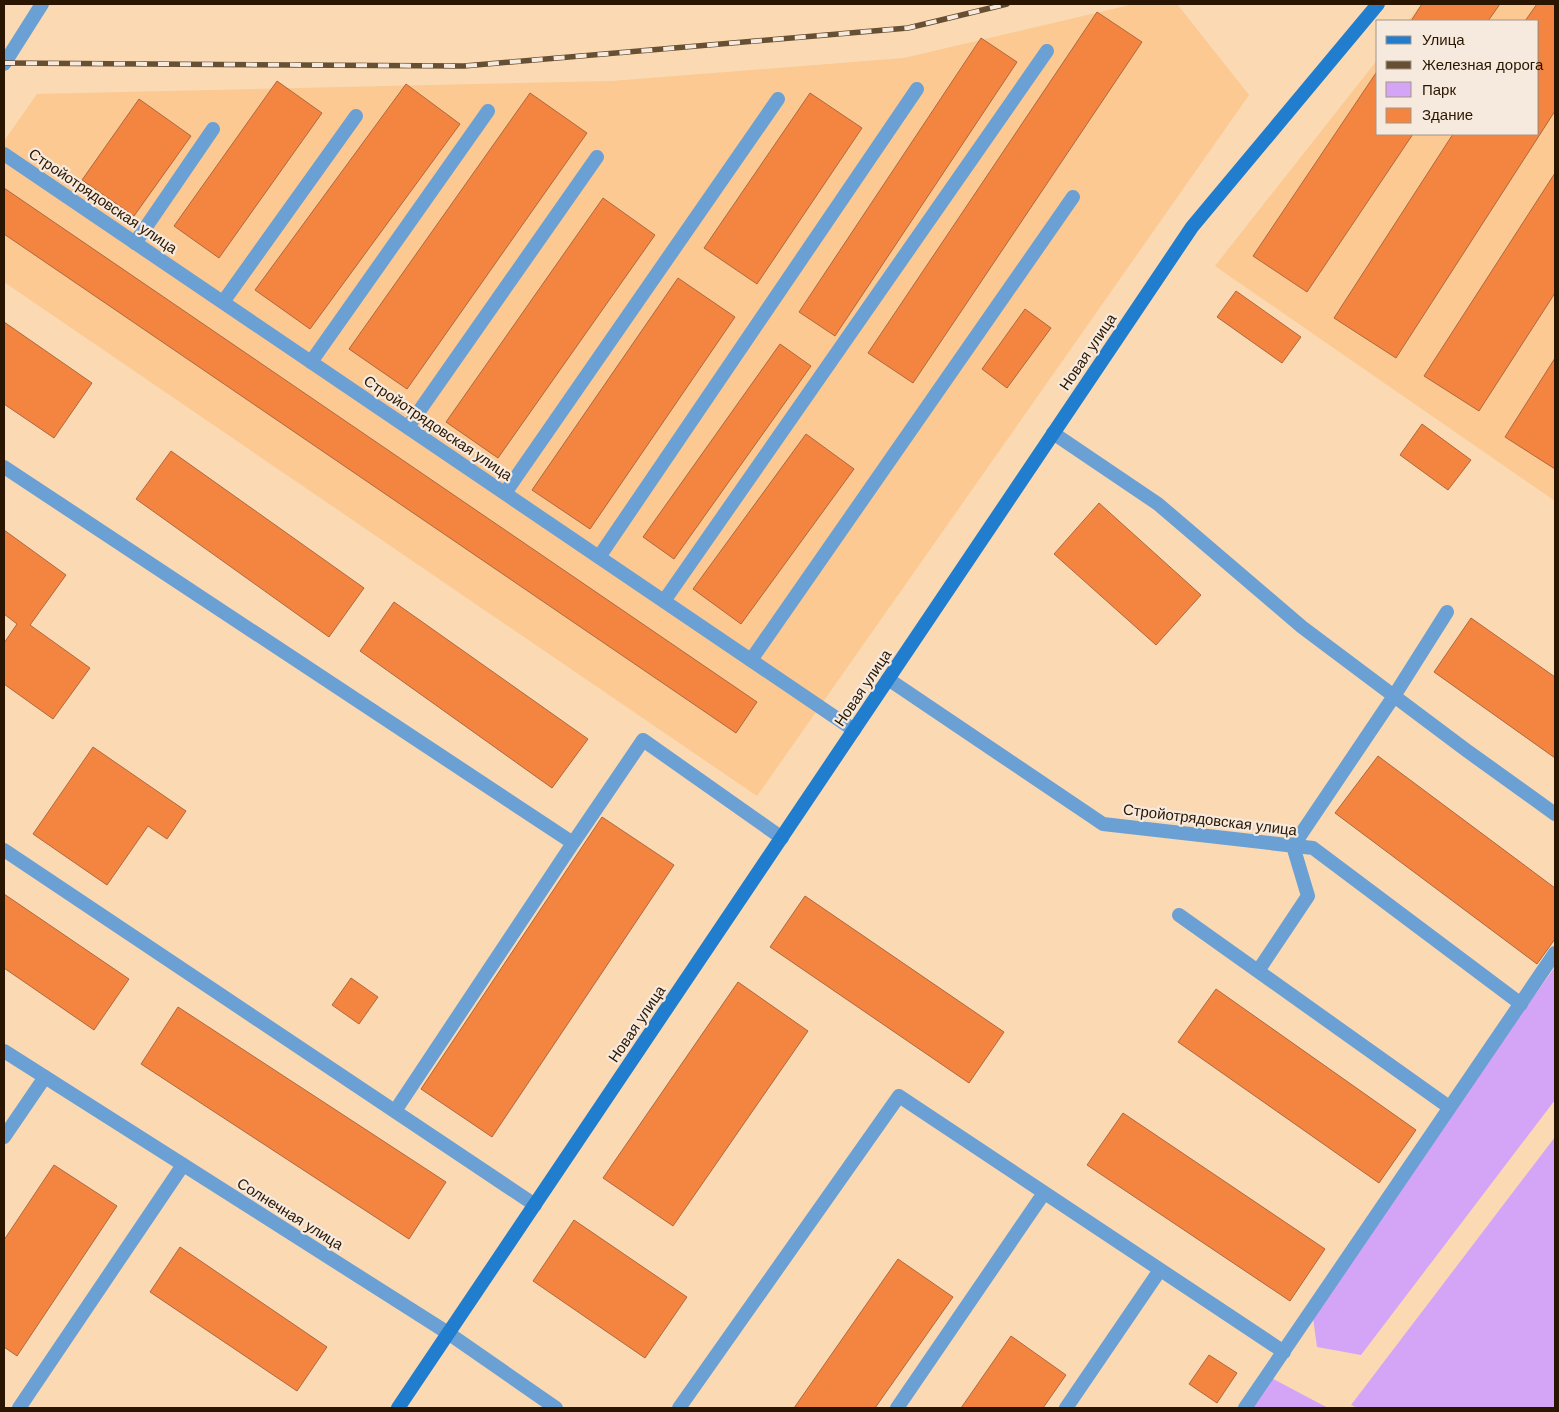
<svg xmlns="http://www.w3.org/2000/svg" width="1559" height="1412" font-family="Helvetica,sans-serif">
	<rect width="100%" height="100%" fill="#fbd9b2"/>
	<!-- built -->
	<path fill="#fbc991" d="M1134 4H1177L1249 95 757 796 4 282V141L37 94 612 81 904 58Z
		M1421 4H1555V501L1215 266 1378 59V134H1538V21H1408Z"/>
	<!-- green -->
	<path fill="#d4a5f7" d="M1555 967V1100L1361 1355 1317 1347 1311 1303Z
		M1555 1137V1408H1358L1351 1405Z
		M1262 1373 1328 1408H1238Z"/>
	<!-- building -->
	<path fill="#f48540" stroke="#ae683f" d="M1422 4H1500L1488 21H1411Z
		M1537 4H1555V111L1396 358 1334 318 1453 134H1538V21H1525Z
		M1097 12 1142 42 913 383 868 353Z
		M981 38 1017 62 835 336 799 312Z
		M1378 70V134H1413L1307 292 1253 256Z
		M277 81 322 113 219 258 174 226Z
		M406 84 460 124 310 329 255 290Z
		M530 93 587 133 407 389 349 349Z
		M810 93 862 128 757 284 704 248Z
		M139 99 191 136 134 216 82 180Z
		M1555 173V293L1479 411 1424 376Z
		M4 188 757 702 736 733 4 234Z
		M603 198 655 235 498 458 446 422Z
		M678 278 735 317 590 529 532 490Z
		M1236 291 1301 337 1282 363 1217 317Z
		M1025 309 1051 328 1007 388 982 369Z
		M4 322 92 383 54 438 4 404Z
		M780 344 811 366 674 559 643 537Z
		M1555 358V469L1505 437Z
		M1422 424 1471 460 1448 490 1400 455Z
		M806 434 854 469 741 624 693 589Z
		M171 451 364 588 329 637 136 499Z
		M1099 503 1201 595 1156 645 1054 554Z
		M4 530 66 575 30 625 90 668 53 719 4 684V643L17 624 4 614Z
		M394 602 588 739 552 788 360 651Z
		M1471 618 1555 677V758L1434 672Z
		M93 747 186 811 167 839 148 826 107 885 33 834Z
		M1378 756 1555 888V939L1537 964 1335 813Z
		M602 817 674 865 492 1137 421 1089Z
		M4 894 129 979 94 1030 4 968Z
		M805 896 1004 1032 969 1083 770 947Z
		M351 978 378 997 359 1024 332 1005Z
		M738 982 808 1031 673 1226 603 1178Z
		M1216 989 1416 1130 1379 1183 1178 1042Z
		M178 1007 446 1182 409 1239 141 1064Z
		M1123 1113 1325 1249 1290 1301 1087 1165Z
		M54 1165 117 1206 17 1356 4 1347V1240Z
		M574 1220 687 1297 645 1358 533 1281Z
		M180 1247 327 1347 297 1391 150 1292Z
		M898 1259 953 1297 875 1408H794Z
		M1011 1336 1066 1375 1043 1408H961Z
		M1209 1355 1237 1373 1217 1403 1189 1384Z"/>
	<g fill="none" stroke-linecap="round" stroke-linejoin="round">
		<!-- service -->
		<path stroke="#6ba0d5" stroke-width="14" d="M135 243 213 129
			M223 302 356 116
			M311 362 488 111
			M408 427 597 157
			M1053 433 1158 504 1302 627 1466 750 1555 814
			M4 467 573 843 643 740 782 838
			M505 493 778 99
			M599 557 917 89
			M664 601 1047 51
			M751 660 1073 197
			M4 850 535 1205
			M1179 915 1449 1107
			M1258 971 1308 896 1293 846 1394 696 1447 612
			M395 1111 573 843
			M4 1137 45 1077
			M19 1408 183 1165
			M679 1408 899 1096 1284 1352
			M897 1408 1044 1193
			M1066 1408 1160 1270
			M1245 1408 1555 953"/>
		<!-- minor -->
		<path stroke="#6ba0d5" stroke-width="14" d="M4 154 854 730
			M888 679 1103 824 1313 848 1521 1004
			M4 1051 448 1333 556 1408"/>
		<!-- tertiary -->
		<path stroke="#6ba0d5" stroke-width="14" d="M4 64 42 4"/>
		<!-- secondary -->
		<path stroke="#217dcd" stroke-width="14" d="M398 1408 1192 227 1378 4"/>
		<defs>
			<path id="rail" d="M4 63 464 66 908 28 1007 4"/>
		</defs>
		<!-- rail casing -->
		<use href="#rail" stroke="#674f34" stroke-width="5.5"/>
		<!-- rail -->
		<use href="#rail" stroke="#f6eade" stroke-width="4" stroke-dasharray="11" stroke-linecap="butt"/>
	</g>
	<g text-anchor="middle" stroke-width="4.5" stroke-linejoin="round" paint-order="stroke">
		<!-- street labels -->
		<g font-size="15" fill="#2a1600" stroke="#f6eade">
			<text transform="translate(103 201) rotate(34)" y="5">Стройотрядовская улица</text>
			<text transform="translate(1088 352) rotate(-56)" y="5">Новая улица</text>
			<text transform="translate(438 428) rotate(34)" y="5">Стройотрядовская улица</text>
			<text transform="translate(863 688) rotate(-56)" y="5">Новая улица</text>
			<text transform="translate(1210 820) rotate(7)" y="5">Стройотрядовская улица</text>
			<text transform="translate(637 1024) rotate(-56)" y="5">Новая улица</text>
			<text transform="translate(290 1214) rotate(32)" y="5">Солнечная улица</text>
		</g>
	</g>
	<!-- border -->
	<rect width="1559" height="1412" fill="none" stroke="#2a1600" stroke-width="10"/>
	<!-- legend -->
	<rect x="1376" y="20" width="162" height="115" fill="#f6eade" stroke="#a49585"/>
	<rect x="1386" y="36" width="25" height="8" fill="#217dcd" stroke="#a49585"/>
	<text x="1422" y="45" font-size="15" fill="#2a1600">Улица</text>
	<rect x="1386" y="61" width="25" height="8" fill="#674f34" stroke="#a49585"/>
	<text x="1422" y="70" font-size="15" fill="#2a1600">Железная дорога</text>
	<rect x="1386" y="82" width="25" height="15" fill="#d4a5f7" stroke="#a49585"/>
	<text x="1422" y="95" font-size="15" fill="#2a1600">Парк</text>
	<rect x="1386" y="108" width="25" height="15" fill="#f48540" stroke="#a49585"/>
	<text x="1422" y="120" font-size="15" fill="#2a1600">Здание</text>
</svg>
